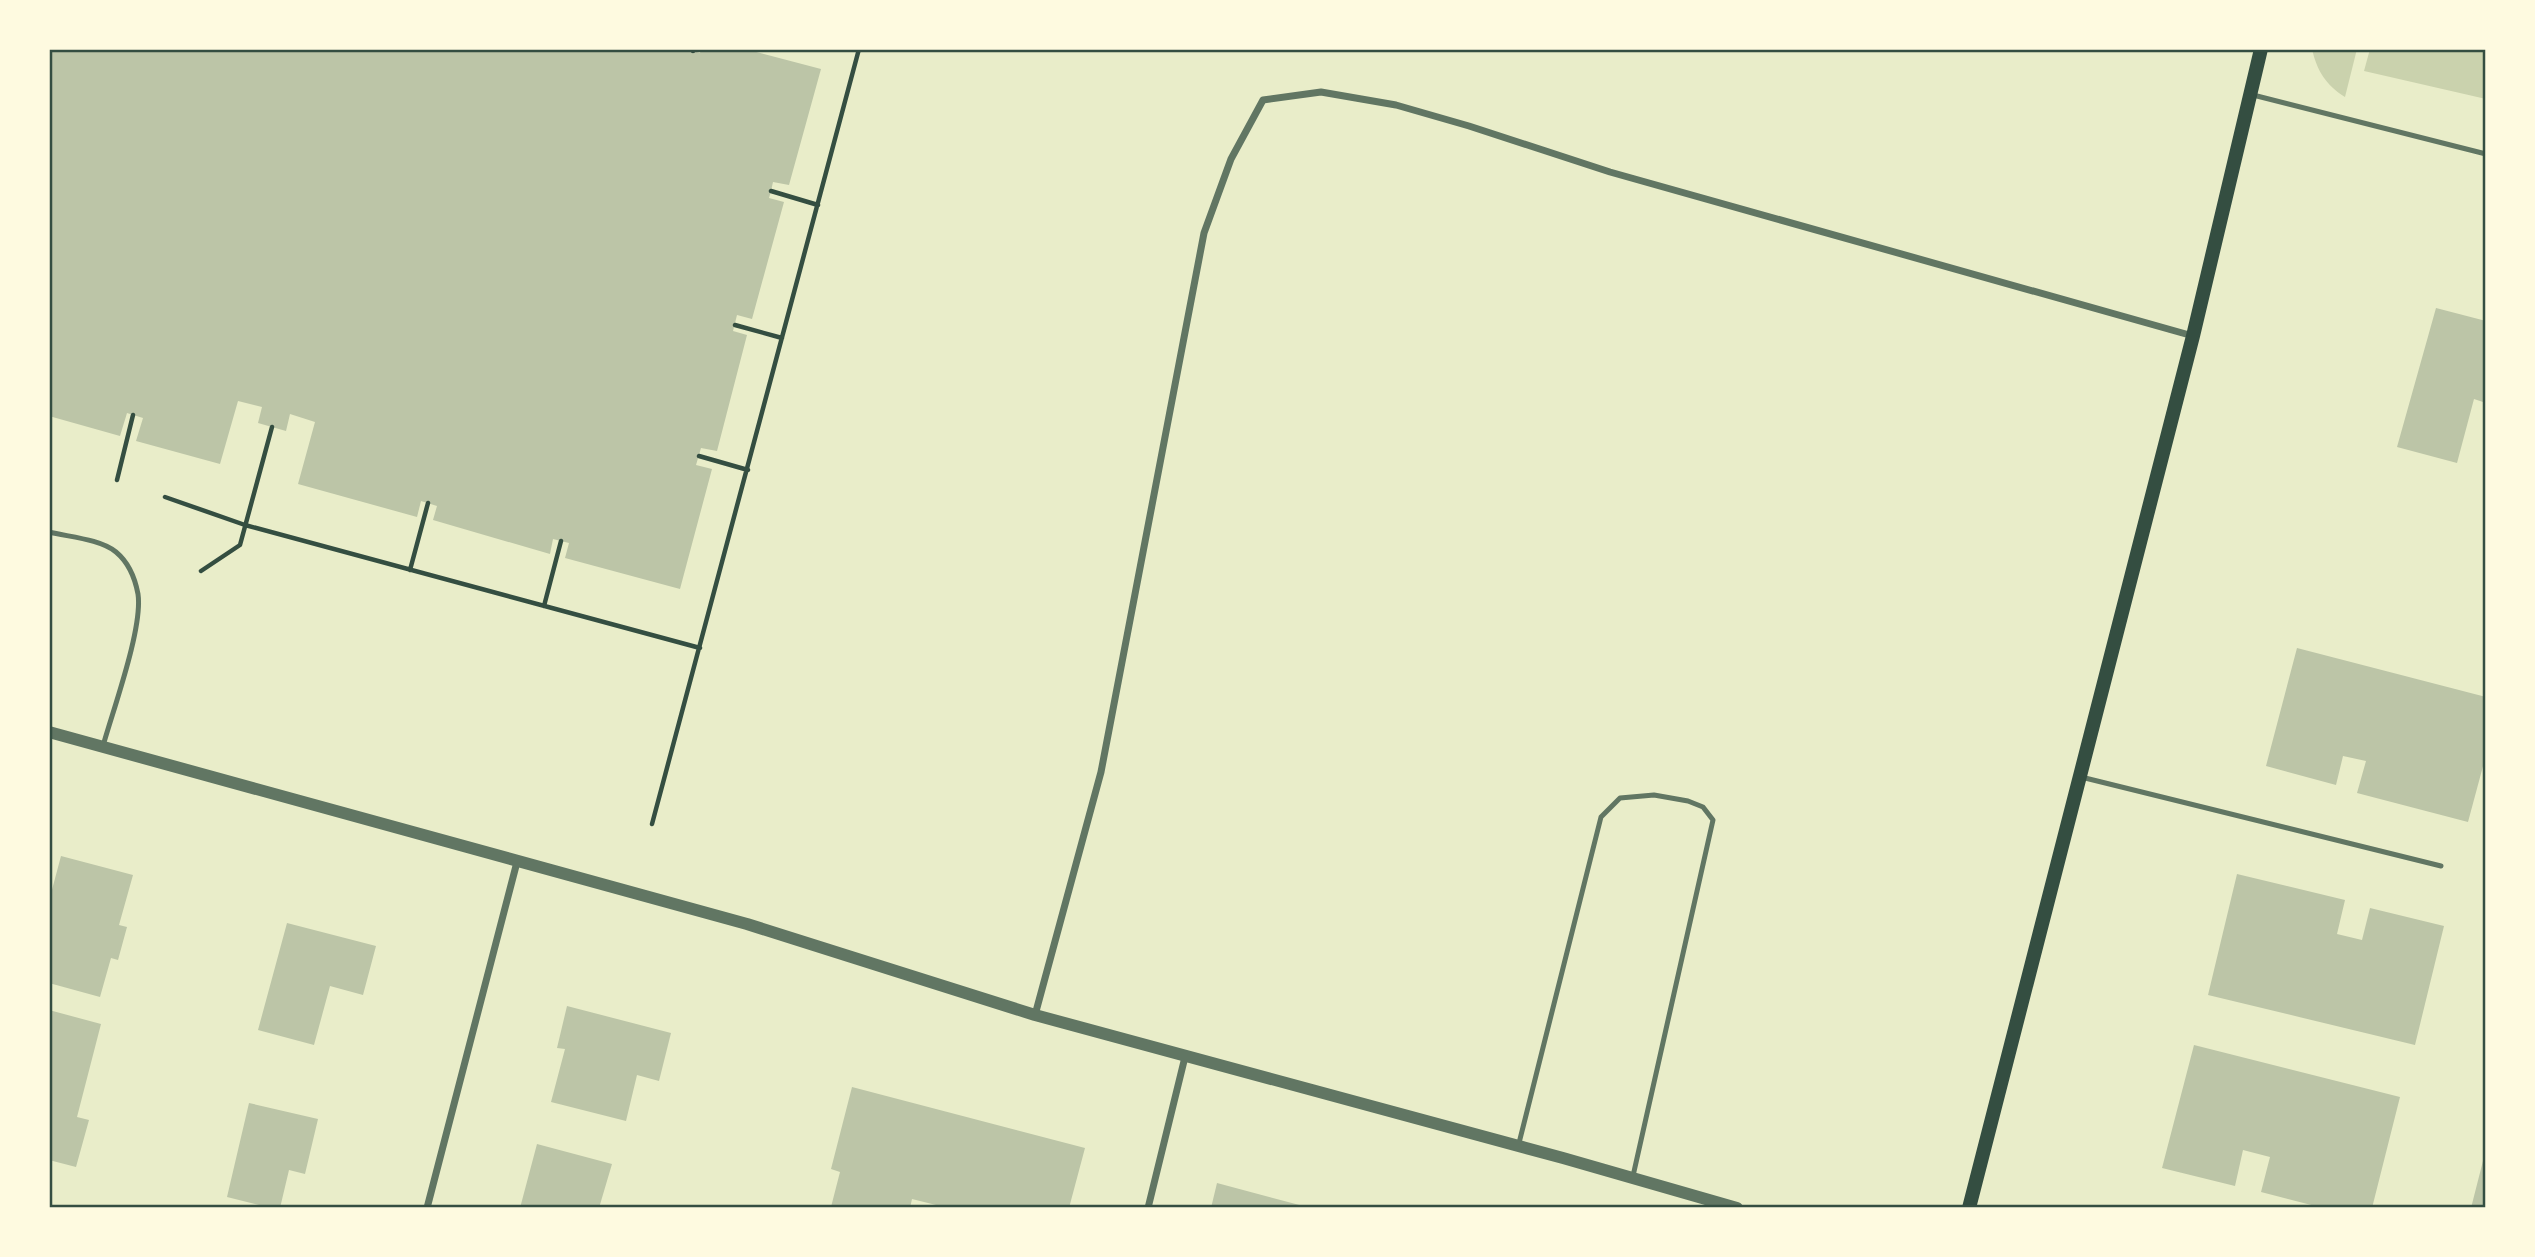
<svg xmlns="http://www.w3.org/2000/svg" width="2535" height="1257" font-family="Helvetica,sans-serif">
	<rect width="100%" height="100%" fill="#e9edc9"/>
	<!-- green -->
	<path fill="#cad2ad" d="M2312 49H2357L2345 97C2326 85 2317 71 2312 49Z
		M2370 49H2486V99L2364 71Z"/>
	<!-- building -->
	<path fill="#bcc5a7" d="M49 49H686L700 53 701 49H745L821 69 789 185 773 182 771 191 769 198 784 202 752 319 737 315 733 331 747 335 717 451 701 448 696 465 712 469 680 589 565 558 569 543 553 539 550 554 433 520 437 506 421 501 417 517 298 484 315 422 290 414 286 431 258 423 262 407 238 401 220 464 136 441 143 418 127 413 120 436 49 416Z
		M2436 308 2486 321V403L2474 399 2457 463 2397 447Z
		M2297 648 2486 697V755L2468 822 2357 793 2366 761 2343 756 2336 785 2266 766Z
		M61 856 133 875 119 925 127 927 118 960 111 958 100 997 49 983V901Z
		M2237 874 2345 900 2337 934 2362 940 2370 908 2444 926 2415 1045 2208 995Z
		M287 923 376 946 363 995 330 986 314 1045 258 1030Z
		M567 1006 671 1033 659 1081 637 1075 626 1121 551 1102 565 1049 557 1048Z
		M49 1010 101 1024 77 1117 89 1120 76 1167 49 1160Z
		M2194 1045 2400 1097 2372 1208H2323L2261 1192 2270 1157 2243 1150 2235 1186 2162 1168Z
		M852 1087 1085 1148 1069 1208H948L912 1199 910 1208 831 1207 840 1172 831 1169Z
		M249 1103 318 1119 305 1174 289 1170 280 1208H271L227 1197Z
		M537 1144 612 1164 599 1208H520Z
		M2485 1153 2486 1208H2471Z
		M1217 1183 1307 1207V1208H1211Z"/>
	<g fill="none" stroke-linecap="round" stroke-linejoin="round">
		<!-- path -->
		<path stroke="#344e41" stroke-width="4.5" d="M693 51V49
			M771 191 818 205
			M735 325 782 338
			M699 456 748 470
			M117 480 133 415
			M165 497 245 525 700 648
			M410 570 428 503
			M201 571 240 545 272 427
			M544 606 561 541
			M652 824 859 49"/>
		<!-- service -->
		<path stroke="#617663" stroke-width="5" d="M2253 95 2486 154
			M49 532C69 537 100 539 116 552 128 562 135 578 138 594 143 628 113 710 103 746
			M2081 777 2441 866
			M1518 1147 1601 817 1620 798 1654 795 1688 801 1703 807 1713 820 1633 1176"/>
		<!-- minor -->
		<path stroke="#617663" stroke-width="7" d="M1035 1015 1101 772 1204 233 1231 159 1263 100 1321 92 1396 105 1469 126 1610 172 2193 336
			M427 1208 517 862
			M1148 1208 1185 1057"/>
		<!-- tertiary -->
		<path stroke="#617663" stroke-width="12" d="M49 732 747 924 1035 1015 1563 1158 1737 1208"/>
		<!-- secondary -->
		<path stroke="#344e41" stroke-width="14" d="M1969 1208 2193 336 2261 49"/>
	</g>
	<!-- border -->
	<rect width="2535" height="1257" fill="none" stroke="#fefae0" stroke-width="102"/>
	<rect x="51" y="51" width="2433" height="1155" fill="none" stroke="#344e41" stroke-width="2.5"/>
</svg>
